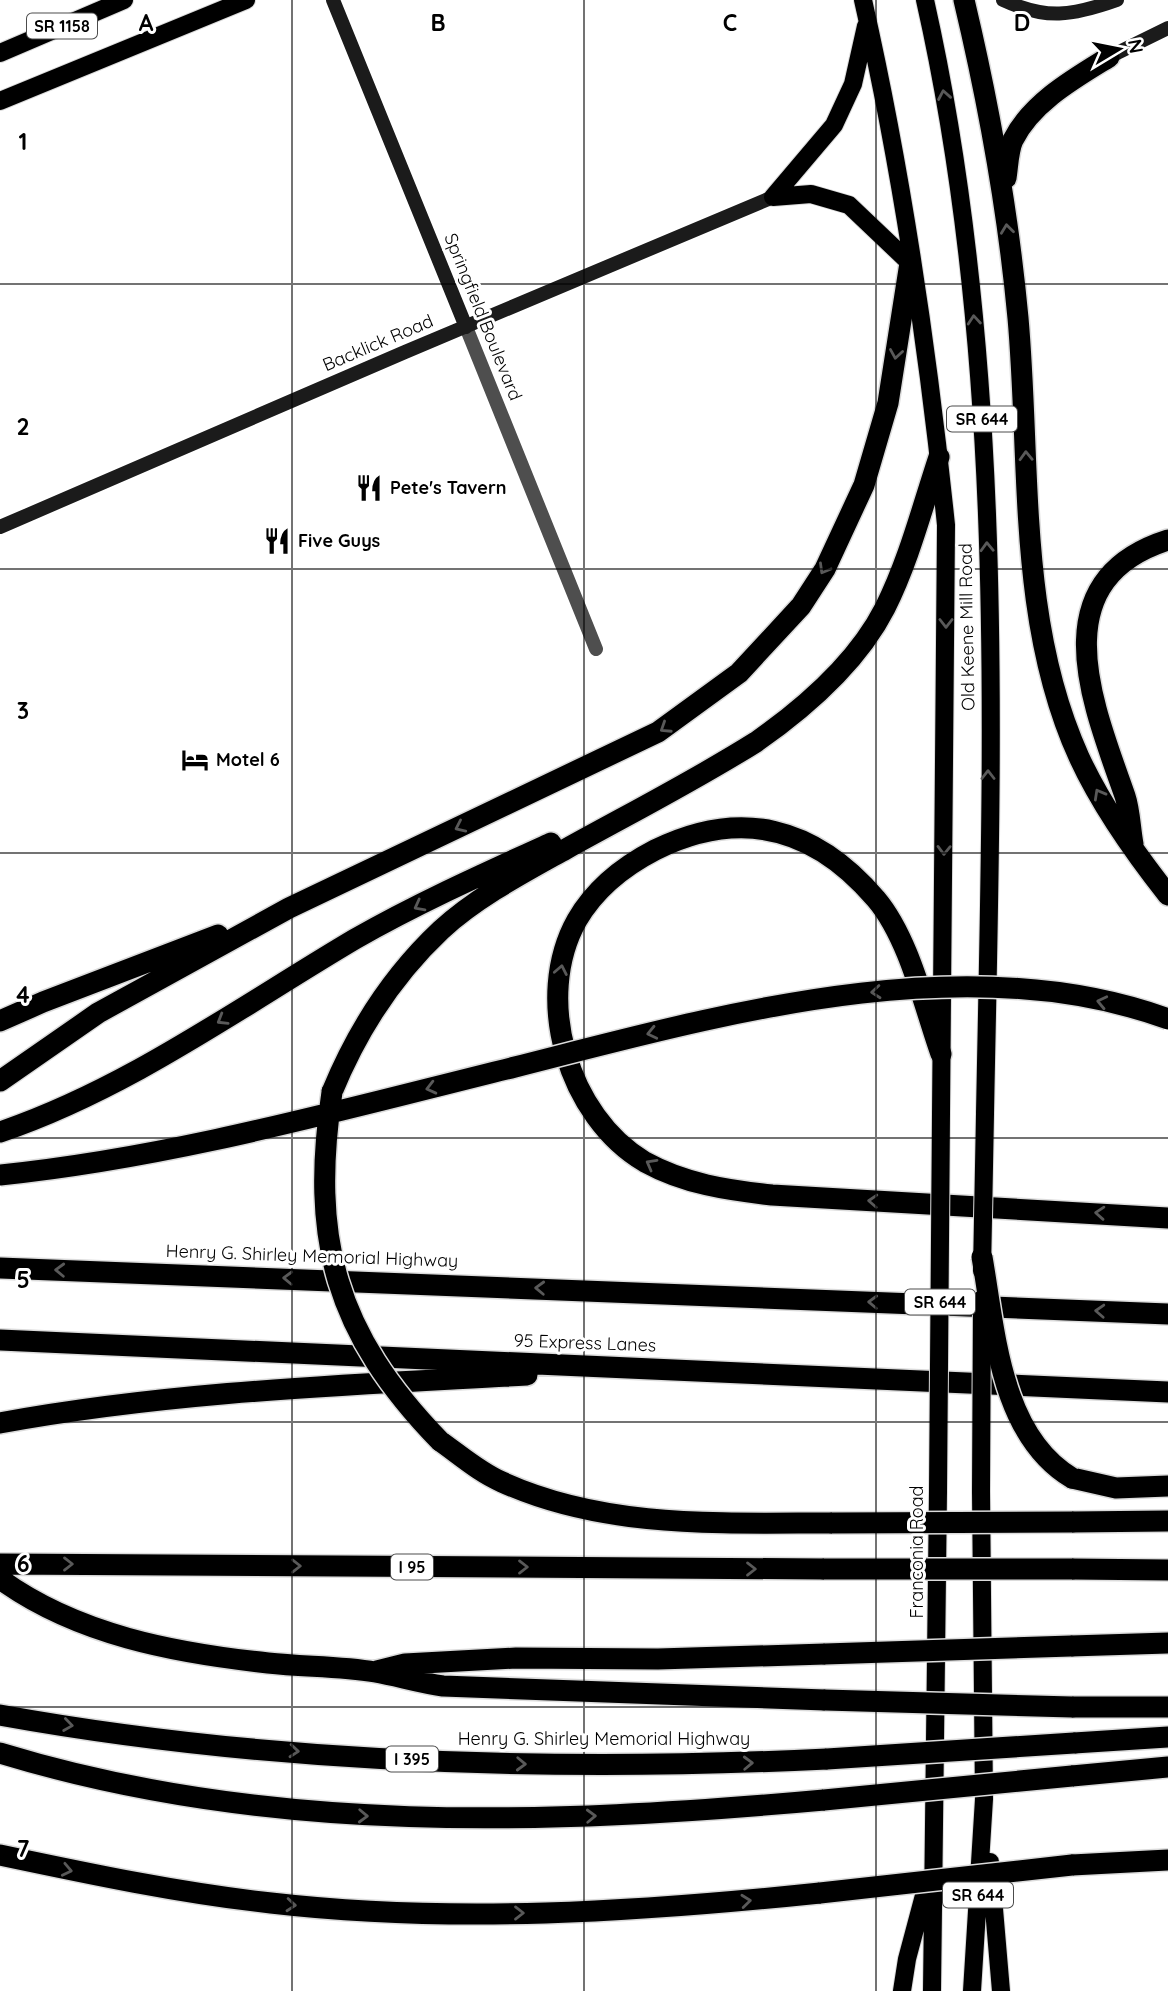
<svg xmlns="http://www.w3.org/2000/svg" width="1168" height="1991" font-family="Quicksand,sans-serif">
	<rect width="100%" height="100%" fill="#fff"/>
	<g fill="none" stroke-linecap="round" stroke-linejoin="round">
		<defs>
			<path id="primary" d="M863 0C902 172 928 350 946 525L941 1114
				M925 0C1007 364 992 743 985 1114
				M0 53 124 0
				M0 101 246 0
				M773 197 834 125 853 84 866 26
				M773 197 811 194 849 205 910 263
				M990 1862 1001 1991
				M902 1991 907 1959 927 1884
				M932 1991 938 1491
				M972 1991 984 1799 981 1491"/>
			<path id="highway" d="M964 0C989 105 1008 211 1018 318 1031 464 1017 621 1079 757 1102 807 1134 852 1168 895
				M1006 178C1008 166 1008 151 1013 140 1032 102 1075 78 1109 57
				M1133 844C1130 828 1130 811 1125 796 1094 707 1039 581 1168 540
				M0 1021 43 1002 218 935
				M941 1054C924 1006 909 938 876 899 814 826 740 808 655 850 624 866 595 889 577 920 533 998 568 1117 645 1162 685 1184 727 1190 772 1195L1168 1218
				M0 1081 98 1013 289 908 658 732 739 673 801 606 825 569 864 485 888 403 910 263
				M332 1092C357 1031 392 976 441 930 477 897 523 873 566 849 629 814 694 781 756 742 806 707 857 663 885 608 909 560 922 508 939 457
				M0 1132C127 1089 240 1007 355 939 418 903 485 873 551 843
				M0 1268 1168 1314
				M0 1340 1168 1392
				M0 1423C174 1391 350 1385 527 1375
				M440 1441C460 1455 479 1472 502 1482 605 1529 722 1523 832 1523
				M1072 1478 1116 1488 1168 1486
				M1072 1522 1168 1521
				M0 1564 824 1569
				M1072 1569 1168 1570
				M0 1579C77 1635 175 1653 268 1663 304 1667 340 1666 375 1672 398 1676 420 1683 443 1686L825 1700
				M1071 1646 1168 1643
				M377 1671 405 1664 516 1658 658 1659 825 1654
				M1072 1707H1168
				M0 1715C271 1764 552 1772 827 1759
				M1074 1743 1168 1737
				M0 1753C268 1835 548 1825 824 1800
				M1072 1776 1168 1767
				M0 1855C90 1874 180 1893 271 1903 453 1924 638 1912 820 1893
				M1072 1865 1168 1860"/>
		</defs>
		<!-- primary casing -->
		<use href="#primary" stroke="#dbdbdb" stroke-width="20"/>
		<!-- highway casing -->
		<use href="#highway" stroke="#dbdbdb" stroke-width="24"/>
		<!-- street -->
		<path stroke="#4e4e4e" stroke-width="14" d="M466 327 596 649"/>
		<!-- secondary -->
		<path stroke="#1b1b1b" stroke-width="14" d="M333 0 466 327
			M1003 0C1046 20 1072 16 1117 0
			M1109 57 1168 28
			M0 527 405 352 773 197"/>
		<!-- primary -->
		<use href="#primary" stroke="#000" stroke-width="18"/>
		<!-- highway -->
		<use href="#highway" stroke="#000" stroke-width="21"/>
		<defs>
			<path id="primary-bridge" d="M982 1271 985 1114
				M938 1491 941 1114
				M981 1491 982 1299"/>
			<path id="highway-bridge" d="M332 1092C310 1239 335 1333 440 1441
				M0 1175C175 1157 344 1109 515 1067 716 1016 964 944 1168 1019
				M982 1257C995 1331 1000 1435 1072 1478
				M832 1523 1072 1522
				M824 1569H1072
				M825 1654 1071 1646
				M825 1700 1072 1707
				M827 1759 1074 1743
				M824 1800 1072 1776
				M820 1893 1072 1865"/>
		</defs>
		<!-- primary-bridge casing -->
		<use href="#primary-bridge" stroke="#dbdbdb" stroke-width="20" stroke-linecap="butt"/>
		<!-- highway-bridge casing -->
		<use href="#highway-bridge" stroke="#dbdbdb" stroke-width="24" stroke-linecap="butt"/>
		<!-- primary-bridge -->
		<use href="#primary-bridge" stroke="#000" stroke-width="18"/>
		<!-- highway-bridge -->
		<use href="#highway-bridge" stroke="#000" stroke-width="21"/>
	</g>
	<!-- one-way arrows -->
	<defs><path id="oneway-chevron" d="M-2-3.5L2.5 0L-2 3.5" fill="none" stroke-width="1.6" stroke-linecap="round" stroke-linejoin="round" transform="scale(1.75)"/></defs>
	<g stroke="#595959">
		<use href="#oneway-chevron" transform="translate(944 95) rotate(-100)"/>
		<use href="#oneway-chevron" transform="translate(1007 229) rotate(-97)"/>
		<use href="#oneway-chevron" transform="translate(974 320) rotate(-95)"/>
		<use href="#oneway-chevron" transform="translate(896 354) rotate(99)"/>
		<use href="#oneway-chevron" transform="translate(1026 456) rotate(-92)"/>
		<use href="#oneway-chevron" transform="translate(987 547) rotate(-92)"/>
		<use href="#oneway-chevron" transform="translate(824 569) rotate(120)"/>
		<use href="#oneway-chevron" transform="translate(946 623) rotate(90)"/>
		<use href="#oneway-chevron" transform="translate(665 728) rotate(147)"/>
		<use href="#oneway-chevron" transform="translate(988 775) rotate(-90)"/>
		<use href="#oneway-chevron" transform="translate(1099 794) rotate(-119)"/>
		<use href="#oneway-chevron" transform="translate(460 827) rotate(155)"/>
		<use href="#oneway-chevron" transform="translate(944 850) rotate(91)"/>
		<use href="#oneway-chevron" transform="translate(419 906) rotate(152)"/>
		<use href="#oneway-chevron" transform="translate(561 970) rotate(-79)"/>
		<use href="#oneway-chevron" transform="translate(876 992) rotate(175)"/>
		<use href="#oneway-chevron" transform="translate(1102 1002) rotate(-167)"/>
		<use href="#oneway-chevron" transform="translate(222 1020) rotate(149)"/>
		<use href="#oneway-chevron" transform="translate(652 1033) rotate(167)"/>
		<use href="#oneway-chevron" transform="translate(431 1088) rotate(166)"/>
		<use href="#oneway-chevron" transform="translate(651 1164) rotate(-151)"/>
		<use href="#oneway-chevron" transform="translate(873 1201) rotate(-177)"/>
		<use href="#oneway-chevron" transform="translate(1100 1213) rotate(-176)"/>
		<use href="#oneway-chevron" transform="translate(60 1270) rotate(-178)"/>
		<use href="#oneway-chevron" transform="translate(288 1278) rotate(-178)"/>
		<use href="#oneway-chevron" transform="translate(540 1288) rotate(-178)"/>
		<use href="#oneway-chevron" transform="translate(873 1302) rotate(-178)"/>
		<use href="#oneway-chevron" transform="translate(1100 1311) rotate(-177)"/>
		<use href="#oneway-chevron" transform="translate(68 1564)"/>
		<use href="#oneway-chevron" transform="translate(296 1566)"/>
		<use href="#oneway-chevron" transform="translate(523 1567)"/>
		<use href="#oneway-chevron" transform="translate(751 1569)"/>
		<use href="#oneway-chevron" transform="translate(68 1725) rotate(8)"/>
		<use href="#oneway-chevron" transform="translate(294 1751) rotate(5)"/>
		<use href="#oneway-chevron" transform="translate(748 1763) rotate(-2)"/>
		<use href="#oneway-chevron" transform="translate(521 1764) rotate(2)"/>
		<use href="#oneway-chevron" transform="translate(363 1816) rotate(2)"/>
		<use href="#oneway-chevron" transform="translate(591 1816) rotate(-2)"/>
		<use href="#oneway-chevron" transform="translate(67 1870) rotate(12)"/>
		<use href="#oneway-chevron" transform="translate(746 1901) rotate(-6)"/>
		<use href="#oneway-chevron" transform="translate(291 1905) rotate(5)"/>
		<use href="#oneway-chevron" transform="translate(519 1913)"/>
	</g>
	<!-- grid -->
	<path fill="none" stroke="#000" stroke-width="2" stroke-opacity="0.55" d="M292 0V1991M584 0V1991M876 0V1991M0 284H1168M0 569H1168M0 853H1168M0 1138H1168M0 1422H1168M0 1707H1168"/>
	<!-- icons -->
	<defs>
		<symbol id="restaurant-bare" viewBox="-9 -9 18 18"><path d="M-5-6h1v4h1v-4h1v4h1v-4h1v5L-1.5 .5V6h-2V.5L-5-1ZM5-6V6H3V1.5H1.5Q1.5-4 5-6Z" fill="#000" stroke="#fff" stroke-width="2.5" paint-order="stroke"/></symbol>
		<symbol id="hotel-bare" viewBox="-9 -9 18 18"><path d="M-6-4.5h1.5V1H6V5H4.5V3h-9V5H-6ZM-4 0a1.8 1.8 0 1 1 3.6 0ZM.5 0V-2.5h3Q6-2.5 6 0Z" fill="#000" stroke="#fff" stroke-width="2.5" paint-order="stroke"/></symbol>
	</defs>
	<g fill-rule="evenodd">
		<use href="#restaurant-bare" x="350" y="469" width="38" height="38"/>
		<use href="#restaurant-bare" x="258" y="522" width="38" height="38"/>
		<use href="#hotel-bare" x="176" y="741" width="38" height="38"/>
	</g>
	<g text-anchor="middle" stroke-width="6" stroke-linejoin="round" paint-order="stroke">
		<!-- shield labels -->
		<g fill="#fff" stroke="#4c4c4c" stroke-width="2">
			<rect x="27" y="13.5" width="70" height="25" rx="5"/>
			<rect x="947" y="406.5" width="70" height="25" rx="5"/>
			<rect x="905" y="1289.5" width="70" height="25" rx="5"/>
			<rect x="391" y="1554.5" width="42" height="25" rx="5"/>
			<rect x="386" y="1746.5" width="52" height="25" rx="5"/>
			<rect x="943" y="1882.5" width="70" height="25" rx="5"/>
		</g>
		<g font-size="16" font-weight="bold" fill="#000">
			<text x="62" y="32">SR 1158</text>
			<text x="982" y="425">SR 644</text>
			<text x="940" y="1308">SR 644</text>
			<text x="412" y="1573">I 95</text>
			<text x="412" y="1765">I 395</text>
			<text x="978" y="1901">SR 644</text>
		</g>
		<!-- street labels -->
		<g font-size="18" fill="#000" stroke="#fff">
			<text transform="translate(483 317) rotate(68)" y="6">Springfield Boulevard</text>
			<text transform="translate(378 343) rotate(-23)" y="6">Backlick Road</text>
			<text transform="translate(967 627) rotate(-91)" y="6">Old Keene Mill Road</text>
			<text transform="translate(312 1256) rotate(2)" y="6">Henry G. Shirley Memorial Highway</text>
			<text transform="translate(585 1343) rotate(2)" y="6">95 Express Lanes</text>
			<text transform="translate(917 1552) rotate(-90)" y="6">Franconia Road</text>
			<text x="604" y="1745">Henry G. Shirley Memorial Highway</text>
		</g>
		<!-- poi labels -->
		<g font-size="18" font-weight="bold" fill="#000" stroke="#fff" text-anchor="start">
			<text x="390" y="494">Pete's Tavern</text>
			<text x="298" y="547">Five Guys</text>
			<text x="216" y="766">Motel 6</text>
		</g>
	</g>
	<g font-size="23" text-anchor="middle" font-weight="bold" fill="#000" stroke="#fff" stroke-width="6" stroke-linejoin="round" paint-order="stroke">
		<text x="146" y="31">A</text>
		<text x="438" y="31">B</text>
		<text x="730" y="31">C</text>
		<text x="1022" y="31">D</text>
		<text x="23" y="150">1</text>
		<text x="23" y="435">2</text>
		<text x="23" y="719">3</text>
		<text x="23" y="1003">4</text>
		<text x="23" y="1288">5</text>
		<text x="23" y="1572">6</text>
		<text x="23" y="1857">7</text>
	</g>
	<!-- north arrow -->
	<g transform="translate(1119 49) rotate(80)" stroke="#ffffff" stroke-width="5" paint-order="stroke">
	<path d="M0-5L12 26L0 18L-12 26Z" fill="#000000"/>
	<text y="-10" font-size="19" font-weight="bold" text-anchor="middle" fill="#000000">N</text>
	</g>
</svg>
